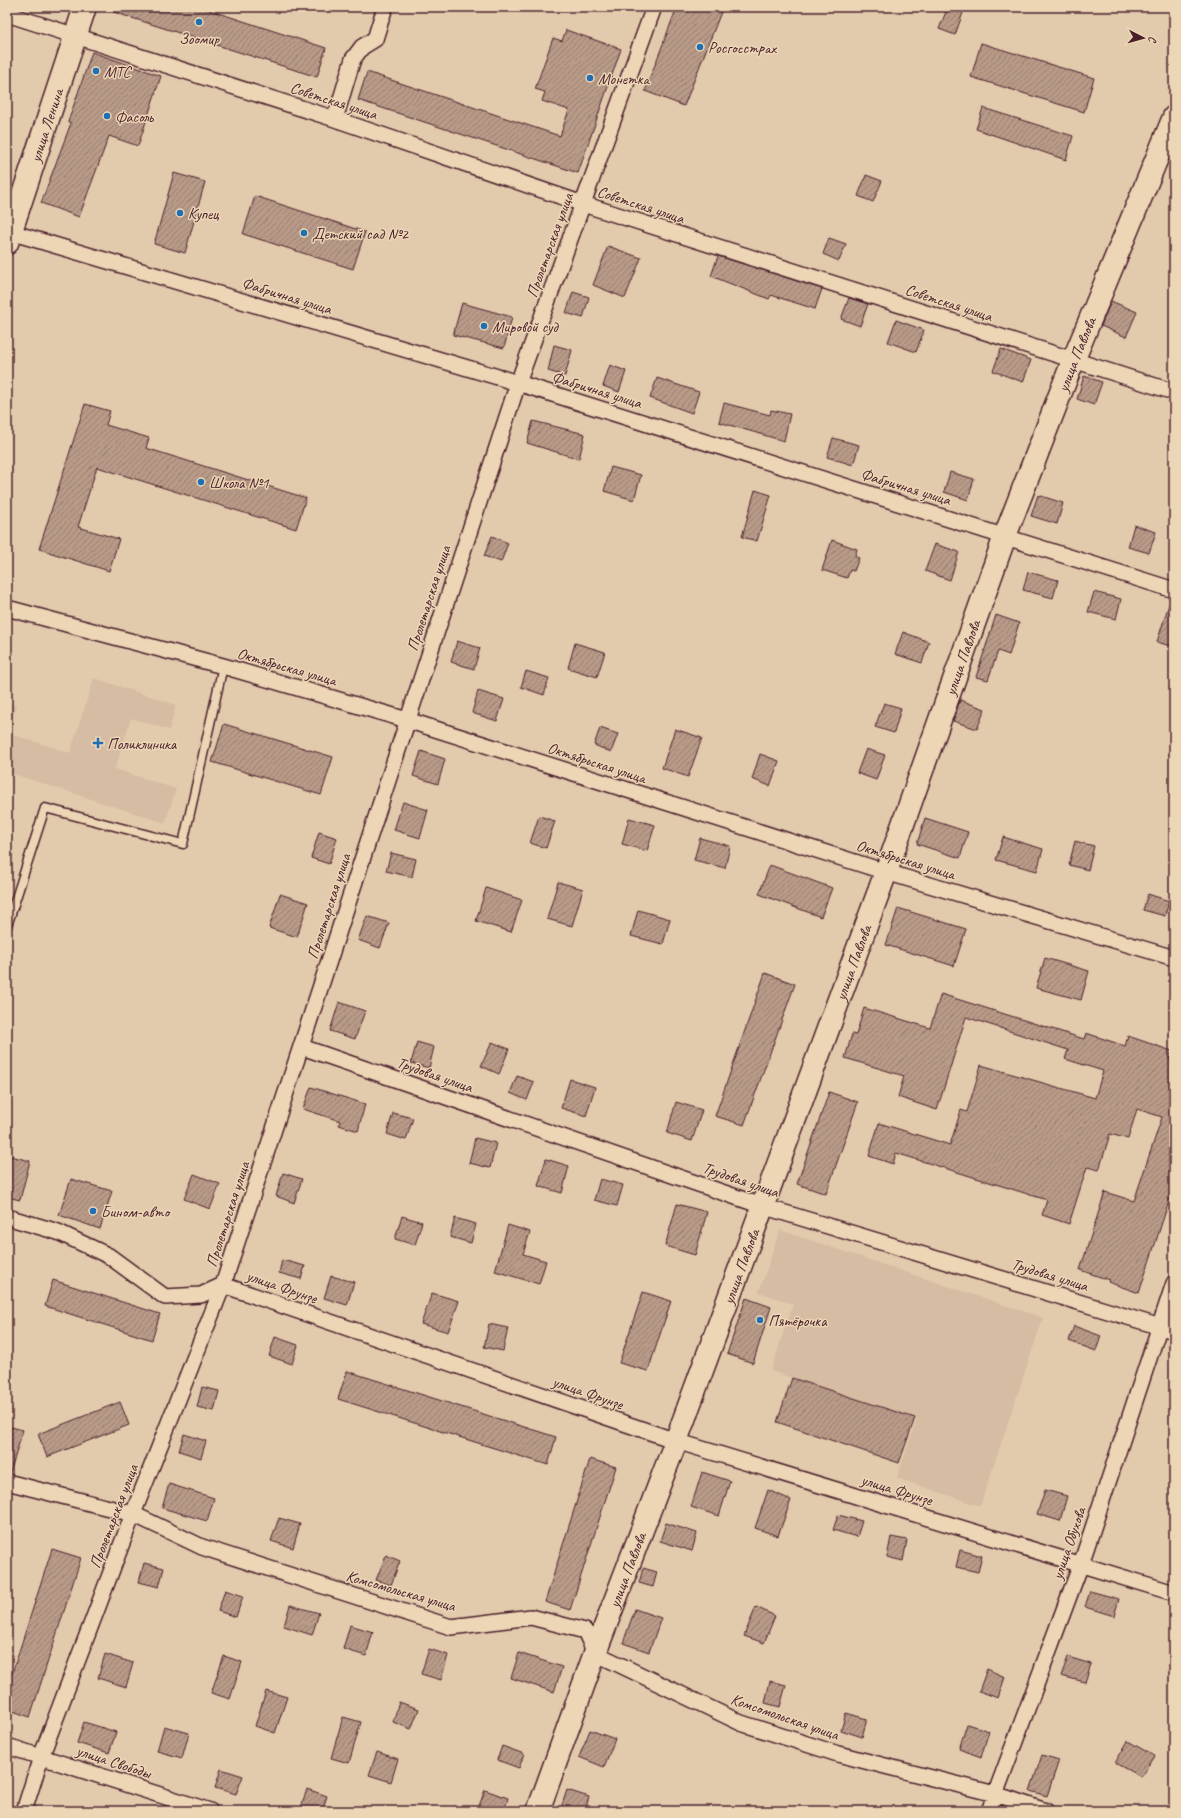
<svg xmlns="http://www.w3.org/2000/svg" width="1181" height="1818" font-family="Caveat,sans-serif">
	<defs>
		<pattern id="building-hatch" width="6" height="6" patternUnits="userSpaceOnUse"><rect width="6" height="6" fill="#b89a88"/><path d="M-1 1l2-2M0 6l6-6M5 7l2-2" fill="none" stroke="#987d6f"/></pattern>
	</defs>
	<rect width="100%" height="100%" fill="#e2cbad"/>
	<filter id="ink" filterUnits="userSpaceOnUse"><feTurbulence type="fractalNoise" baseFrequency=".025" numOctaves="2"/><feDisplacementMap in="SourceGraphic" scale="8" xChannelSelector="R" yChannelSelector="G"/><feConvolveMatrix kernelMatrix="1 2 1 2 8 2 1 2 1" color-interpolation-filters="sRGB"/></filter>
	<g filter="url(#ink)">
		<!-- built -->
		<path fill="#d5bca2" d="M94 678 176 705 169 730 131 718 115 769 176 789 165 823 7 772V703L17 706 8 733 70 753Z
			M780 1230 1043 1318 980 1506 897 1478 917 1419 771 1371 793 1304 759 1292Z"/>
		<!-- building -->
		<path fill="url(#building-hatch)" stroke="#4a1f2b" d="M108 7H200L326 48 317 77 107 10Z
			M677 7H723L684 106 645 91Z
			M948 7H965L955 35 939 29Z
			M566 30 621 49 578 173 358 100 367 72 560 136 569 110 542 101 545 92 535 89 553 38 562 41Z
			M981 43 1094 78 1084 112 971 77Z
			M92 52 161 76 138 146 109 136 79 217 41 203 71 123 68 122Z
			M983 108 1073 136 1066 160 976 129Z
			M174 173 205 182 185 253 154 244Z
			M866 175 882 181 873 202 858 196Z
			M255 196 365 232 353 269 243 234Z
			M829 238 846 244 839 261 823 254Z
			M608 246 641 258 625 298 593 285Z
			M718 256 822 289 815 309 771 295 769 299 711 276Z
			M573 292 589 297 583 318 566 313Z
			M849 298 868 304 860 326 841 319Z
			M1111 301 1137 312 1126 337 1101 326Z
			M462 303 512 317 504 348 453 335Z
			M896 320 924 330 916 352 888 342Z
			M554 345 572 350 565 376 548 371Z
			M1001 349 1031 360 1023 382 993 371Z
			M610 365 626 371 619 392 603 386Z
			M1084 376 1102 382 1094 405 1077 399Z
			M657 378 699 392 692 413 650 398Z
			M724 403 770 415 771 410 790 414 784 441 719 422Z
			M85 404 110 411 106 425 149 438 146 448 306 498 296 529 97 467 78 527 119 539 109 571 39 549Z
			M533 421 585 434 579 459 527 443Z
			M833 438 859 445 853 465 827 457Z
			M611 467 641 475 634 500 604 491Z
			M950 472 974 479 968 500 944 492Z
			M755 490 771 495 757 541 742 537Z
			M1038 495 1063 503 1057 524 1031 516Z
			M1134 525 1156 532 1149 553 1128 547Z
			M492 536 508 543 501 562 484 556Z
			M832 540 857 549 855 556 859 558 854 571 850 570 847 578 822 570Z
			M935 544 959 552 950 580 925 571Z
			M1028 572 1058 580 1053 598 1023 590Z
			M1094 592 1121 599 1116 619 1088 612Z
			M1171 598 1174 599V647L1157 642Z
			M996 615 1019 623 1009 655 998 651 988 680 976 677Z
			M903 632 929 642 922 663 895 654Z
			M457 641 480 648 474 669 451 662Z
			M575 643 605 652 597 677 568 668Z
			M526 671 549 678 544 695 521 687Z
			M478 691 504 699 497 721 472 713Z
			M960 700 985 709 977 729 953 721Z
			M884 703 901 708 894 733 875 727Z
			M224 724 333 757 321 795 212 762Z
			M600 728 618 734 611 752 594 745Z
			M675 729 702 738 688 777 662 768Z
			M866 749 885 755 876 780 857 773Z
			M421 751 445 759 438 784 413 776Z
			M760 754 779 761 770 786 752 779Z
			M403 802 428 810 420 838 394 830Z
			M539 816 555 821 546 848 530 843Z
			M629 818 655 825 647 851 622 844Z
			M925 818 968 832 960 858 917 844Z
			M319 832 337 838 329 864 311 858Z
			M1003 837 1043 849 1037 871 996 860Z
			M700 838 730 846 725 868 694 860Z
			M1075 841 1094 846 1088 870 1069 865Z
			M391 853 416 859 412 877 386 871Z
			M770 865 832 888 821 917 759 894Z
			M558 882 583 889 572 926 547 919Z
			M486 888 522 900 511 932 476 921Z
			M280 894 308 903 297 937 269 928Z
			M1148 894 1169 901 1165 916 1143 910Z
			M898 908 966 929 954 966 886 945Z
			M638 910 670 919 663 944 631 936Z
			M367 916 389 923 380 948 358 940Z
			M1045 958 1089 971 1081 1000 1036 988Z
			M765 973 795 984 744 1125 715 1116Z
			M941 994 1084 1039 1086 1033 1125 1046 1128 1036 1172 1051 1169 1059 1174 1060V1186L1139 1293 1108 1282 1109 1280 1080 1270 1105 1192 1134 1201 1162 1117 1137 1109 1128 1139 1110 1134 1099 1170 1087 1167 1069 1224 1042 1215 1047 1200 896 1153 893 1164 869 1156 879 1123 950 1145 961 1110 967 1112 981 1065 1095 1098 1103 1071 1065 1059 1068 1050 966 1017 937 1110 898 1097 904 1076 845 1058 852 1034 856 1035 864 1008 930 1028Z
			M339 1002 365 1011 355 1039 330 1031Z
			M417 1042 434 1047 429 1068 411 1063Z
			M492 1042 509 1049 499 1074 481 1066Z
			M517 1076 534 1082 527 1100 510 1093Z
			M570 1079 595 1087 586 1116 561 1108Z
			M311 1087 365 1104 358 1131 339 1125 340 1121 303 1109Z
			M829 1092 858 1102 826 1194 797 1184Z
			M676 1102 702 1110 692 1141 667 1133Z
			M393 1113 413 1118 406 1140 387 1134Z
			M475 1138 496 1143 490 1168 469 1163Z
			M7 1155 30 1161 20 1200 7 1197Z
			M546 1159 569 1166 562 1193 538 1186Z
			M283 1173 302 1179 294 1203 276 1196Z
			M194 1174 220 1184 210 1209 184 1199Z
			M71 1179 112 1191 100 1229 59 1215Z
			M600 1179 623 1185 617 1206 594 1200Z
			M677 1204 707 1212 695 1255 665 1246Z
			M402 1216 422 1222 415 1245 395 1239Z
			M455 1218 476 1224 471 1243 450 1237Z
			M508 1225 530 1232 523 1254 546 1261 539 1284 495 1271Z
			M282 1260 305 1266 301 1279 279 1273Z
			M331 1276 354 1282 347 1305 324 1298Z
			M53 1280 160 1314 152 1340 45 1306Z
			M643 1292 671 1301 648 1371 619 1363Z
			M432 1293 459 1301 448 1332 421 1324Z
			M746 1298 771 1307 753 1363 727 1354Z
			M489 1324 508 1328 503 1351 484 1347Z
			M1074 1326 1101 1336 1096 1351 1069 1341Z
			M275 1337 298 1345 292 1364 269 1356Z
			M347 1371 556 1437 548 1465 338 1399Z
			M792 1378 915 1418 899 1463 777 1422Z
			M202 1387 219 1391 214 1411 197 1407Z
			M120 1402 129 1425 47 1457 38 1434Z
			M7 1426 23 1430 10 1473H7Z
			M184 1434 206 1441 201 1458 179 1451Z
			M590 1459 616 1467 570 1610 545 1602Z
			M702 1472 730 1481 719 1516 691 1507Z
			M169 1484 214 1498 207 1521 162 1508Z
			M768 1490 791 1500 778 1536 755 1528Z
			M1045 1490 1067 1496 1060 1521 1037 1514Z
			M838 1515 862 1521 857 1537 833 1530Z
			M279 1518 300 1524 293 1548 271 1541Z
			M666 1523 697 1533 692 1551 660 1541Z
			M891 1537 907 1540 903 1561 887 1557Z
			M52 1549 81 1558 30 1717 7 1709V1689Z
			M960 1550 982 1556 978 1572 956 1567Z
			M386 1555 400 1561 391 1585 376 1580Z
			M144 1563 164 1568 159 1587 139 1582Z
			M643 1568 657 1572 653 1587 639 1583Z
			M225 1590 243 1596 236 1617 218 1611Z
			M1090 1591 1119 1599 1114 1616 1085 1607Z
			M290 1605 319 1613 312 1635 284 1626Z
			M756 1607 775 1616 764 1643 744 1636Z
			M635 1609 661 1618 649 1652 623 1643Z
			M350 1625 373 1632 366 1656 343 1649Z
			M429 1649 448 1655 441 1680 421 1674Z
			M519 1653 562 1667 554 1692 511 1678Z
			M105 1654 133 1663 126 1687 98 1678Z
			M224 1656 242 1662 230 1699 211 1693Z
			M1068 1657 1091 1664 1085 1682 1061 1676Z
			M987 1669 1005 1677 998 1698 979 1691Z
			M770 1681 786 1685 780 1707 765 1703Z
			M266 1691 287 1697 275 1733 255 1726Z
			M399 1702 419 1709 411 1729 393 1722Z
			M846 1713 867 1719 862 1737 841 1730Z
			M343 1717 361 1722 349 1763 331 1758Z
			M84 1722 116 1732 109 1753 77 1743Z
			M967 1724 989 1731 981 1757 959 1749Z
			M164 1726 189 1733 182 1758 157 1751Z
			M590 1730 615 1739 604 1767 579 1757Z
			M1128 1741 1154 1756 1141 1777 1115 1763Z
			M502 1746 524 1754 519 1768 497 1760Z
			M377 1752 398 1759 391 1782 369 1775Z
			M1042 1755 1059 1760 1047 1796 1030 1791Z
			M221 1769 243 1776 236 1794 215 1788Z
			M307 1789 327 1796 322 1811H300Z
			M485 1790 508 1798 504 1811H494L479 1806Z
			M567 1790 589 1797 585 1811H560Z"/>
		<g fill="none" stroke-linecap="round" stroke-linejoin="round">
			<defs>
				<path id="lane" d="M7 926 45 808 183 844 223 666"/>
				<path id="street" d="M7 14 335 119 583 204 1174 392
					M335 119 353 59 362 47 375 39 385 7
					M7 231 518 383 1174 590
					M7 608 223 666 407 720 886 872 1174 958
					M302 1047 762 1206 1174 1331
					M7 1217 58 1232 109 1256 165 1297 201 1295 223 1285 676 1441 1174 1593
					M7 1482 133 1514 202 1547 451 1627 531 1617 585 1631 595 1653 741 1723 838 1754 995 1794 1046 1811
					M7 1746 210 1811
					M24 1811 41 1757 133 1514 223 1285 518 383 654 7
					M989 1811 1081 1564 1174 1283"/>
				<g id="secondary">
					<path id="s1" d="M7 243 85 7"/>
					<path id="s2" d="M538 1811 595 1653 676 1441 886 872 1005 536 1073 361 1174 117"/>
				</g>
			</defs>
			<!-- lane casing -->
			<use href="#lane" stroke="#4a1f2b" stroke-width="11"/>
			<!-- street casing -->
			<use href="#street" stroke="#4a1f2b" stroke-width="18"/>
			<!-- secondary casing -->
			<use href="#secondary" stroke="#4a1f2b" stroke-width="25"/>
			<!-- lane -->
			<use href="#lane" stroke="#ecd6b5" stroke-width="8"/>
			<!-- street -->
			<use href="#street" stroke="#ecd6b5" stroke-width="15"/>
			<!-- secondary -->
			<use href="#secondary" stroke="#ecd6b5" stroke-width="22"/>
		</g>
	</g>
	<!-- markers -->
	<g fill="#1f6fb2" stroke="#ecd6b5" stroke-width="1.5">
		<circle cx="199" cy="22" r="4"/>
		<circle cx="700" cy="47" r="4"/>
		<circle cx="96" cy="71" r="4"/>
		<circle cx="590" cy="78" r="4"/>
		<circle cx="107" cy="116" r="4"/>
		<circle cx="180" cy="213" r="4"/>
		<circle cx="304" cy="233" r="4"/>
		<circle cx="484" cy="326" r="4"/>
		<circle cx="201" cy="482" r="4"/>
		<path d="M96 737h4v4h4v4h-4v4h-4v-4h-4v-4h4z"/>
		<circle cx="93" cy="1211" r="4"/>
		<circle cx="760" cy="1320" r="4"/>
	</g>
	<g text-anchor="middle" stroke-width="3" stroke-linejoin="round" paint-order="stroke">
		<!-- poi labels -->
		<g font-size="16" fill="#4a1f2b" stroke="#ecd6b5" text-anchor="start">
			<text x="199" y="44" text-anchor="middle">Зоомир</text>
			<text x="708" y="53">Росгосстрах</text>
			<text x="104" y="77">МТС</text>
			<text x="598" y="84">Монетка</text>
			<text x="115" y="122">Фасоль</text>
			<text x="188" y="219">Купец</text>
			<text x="312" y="239">Детский сад №2</text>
			<text x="492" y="332">Мировой суд</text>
			<text x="209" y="488">Школа №1</text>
			<text x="107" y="749">Поликлиника</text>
			<text x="101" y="1217">Бином-авто</text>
			<text x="768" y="1326">Пятёрочка</text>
		</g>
		<!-- street labels -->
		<g font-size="16" fill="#4a1f2b" stroke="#ecd6b5">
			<text transform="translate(334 100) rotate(18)" y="6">Советская улица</text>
			<text dy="6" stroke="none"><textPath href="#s1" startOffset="124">улица Ленина</textPath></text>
			<text transform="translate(641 204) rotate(18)" y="6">Советская улица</text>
			<text transform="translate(549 245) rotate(-70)" y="6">Пролетарская улица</text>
			<text transform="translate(287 295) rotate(17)" y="6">Фабричная улица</text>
			<text transform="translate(949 302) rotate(18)" y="6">Советская улица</text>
			<text dy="6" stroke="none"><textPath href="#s2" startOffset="1553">улица Павлова</textPath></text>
			<text transform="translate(597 389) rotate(17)" y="6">Фабричная улица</text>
			<text transform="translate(906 486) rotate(17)" y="6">Фабричная улица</text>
			<text transform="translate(428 598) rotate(-72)" y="6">Пролетарская улица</text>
			<text dy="6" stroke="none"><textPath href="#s2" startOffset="1229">улица Павлова</textPath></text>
			<text transform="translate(287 666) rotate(16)" y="6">Октябрьская улица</text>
			<text transform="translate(597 762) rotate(18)" y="6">Октябрьская улица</text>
			<text transform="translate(906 859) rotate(17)" y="6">Октябрьская улица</text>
			<text transform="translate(328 906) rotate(-72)" y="6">Пролетарская улица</text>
			<text dy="6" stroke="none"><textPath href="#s2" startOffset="905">улица Павлова</textPath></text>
			<text transform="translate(435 1074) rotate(19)" y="6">Трудовая улица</text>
			<text transform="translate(741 1179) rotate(19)" y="6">Трудовая улица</text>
			<text transform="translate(227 1214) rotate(-72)" y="6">Пролетарская улица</text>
			<text dy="6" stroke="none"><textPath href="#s2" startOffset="581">улица Павлова</textPath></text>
			<text transform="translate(1050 1274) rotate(17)" y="6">Трудовая улица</text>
			<text transform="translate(282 1286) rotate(19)" y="6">улица Фрунзе</text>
			<text transform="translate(588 1392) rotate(19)" y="6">улица Фрунзе</text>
			<text transform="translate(897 1489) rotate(17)" y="6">улица Фрунзе</text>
			<text transform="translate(113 1516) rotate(-69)" y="6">Пролетарская улица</text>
			<text transform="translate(1068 1543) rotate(-71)" y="6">улица Обухова</text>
			<text dy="6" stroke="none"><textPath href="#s2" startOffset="257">улица Павлова</textPath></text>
			<text transform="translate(401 1590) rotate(16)" y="6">Комсомольская улица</text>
			<text transform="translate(785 1716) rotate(19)" y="6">Комсомольская улица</text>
			<text transform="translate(114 1761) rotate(18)" y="6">улица Свободы</text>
		</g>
	</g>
	<!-- margin -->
	<rect width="1181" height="1818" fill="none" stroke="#ecd6b5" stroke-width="24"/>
	<rect x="12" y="12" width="1157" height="1794" fill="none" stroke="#4a1f2b" stroke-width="1.5" filter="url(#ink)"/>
	<!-- north arrow -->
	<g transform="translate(1143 38) rotate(96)" stroke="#ecd6b5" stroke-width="3" paint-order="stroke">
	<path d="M0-3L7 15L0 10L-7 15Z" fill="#4a1f2b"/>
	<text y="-6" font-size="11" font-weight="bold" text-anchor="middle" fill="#4a1f2b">С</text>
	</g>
</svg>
